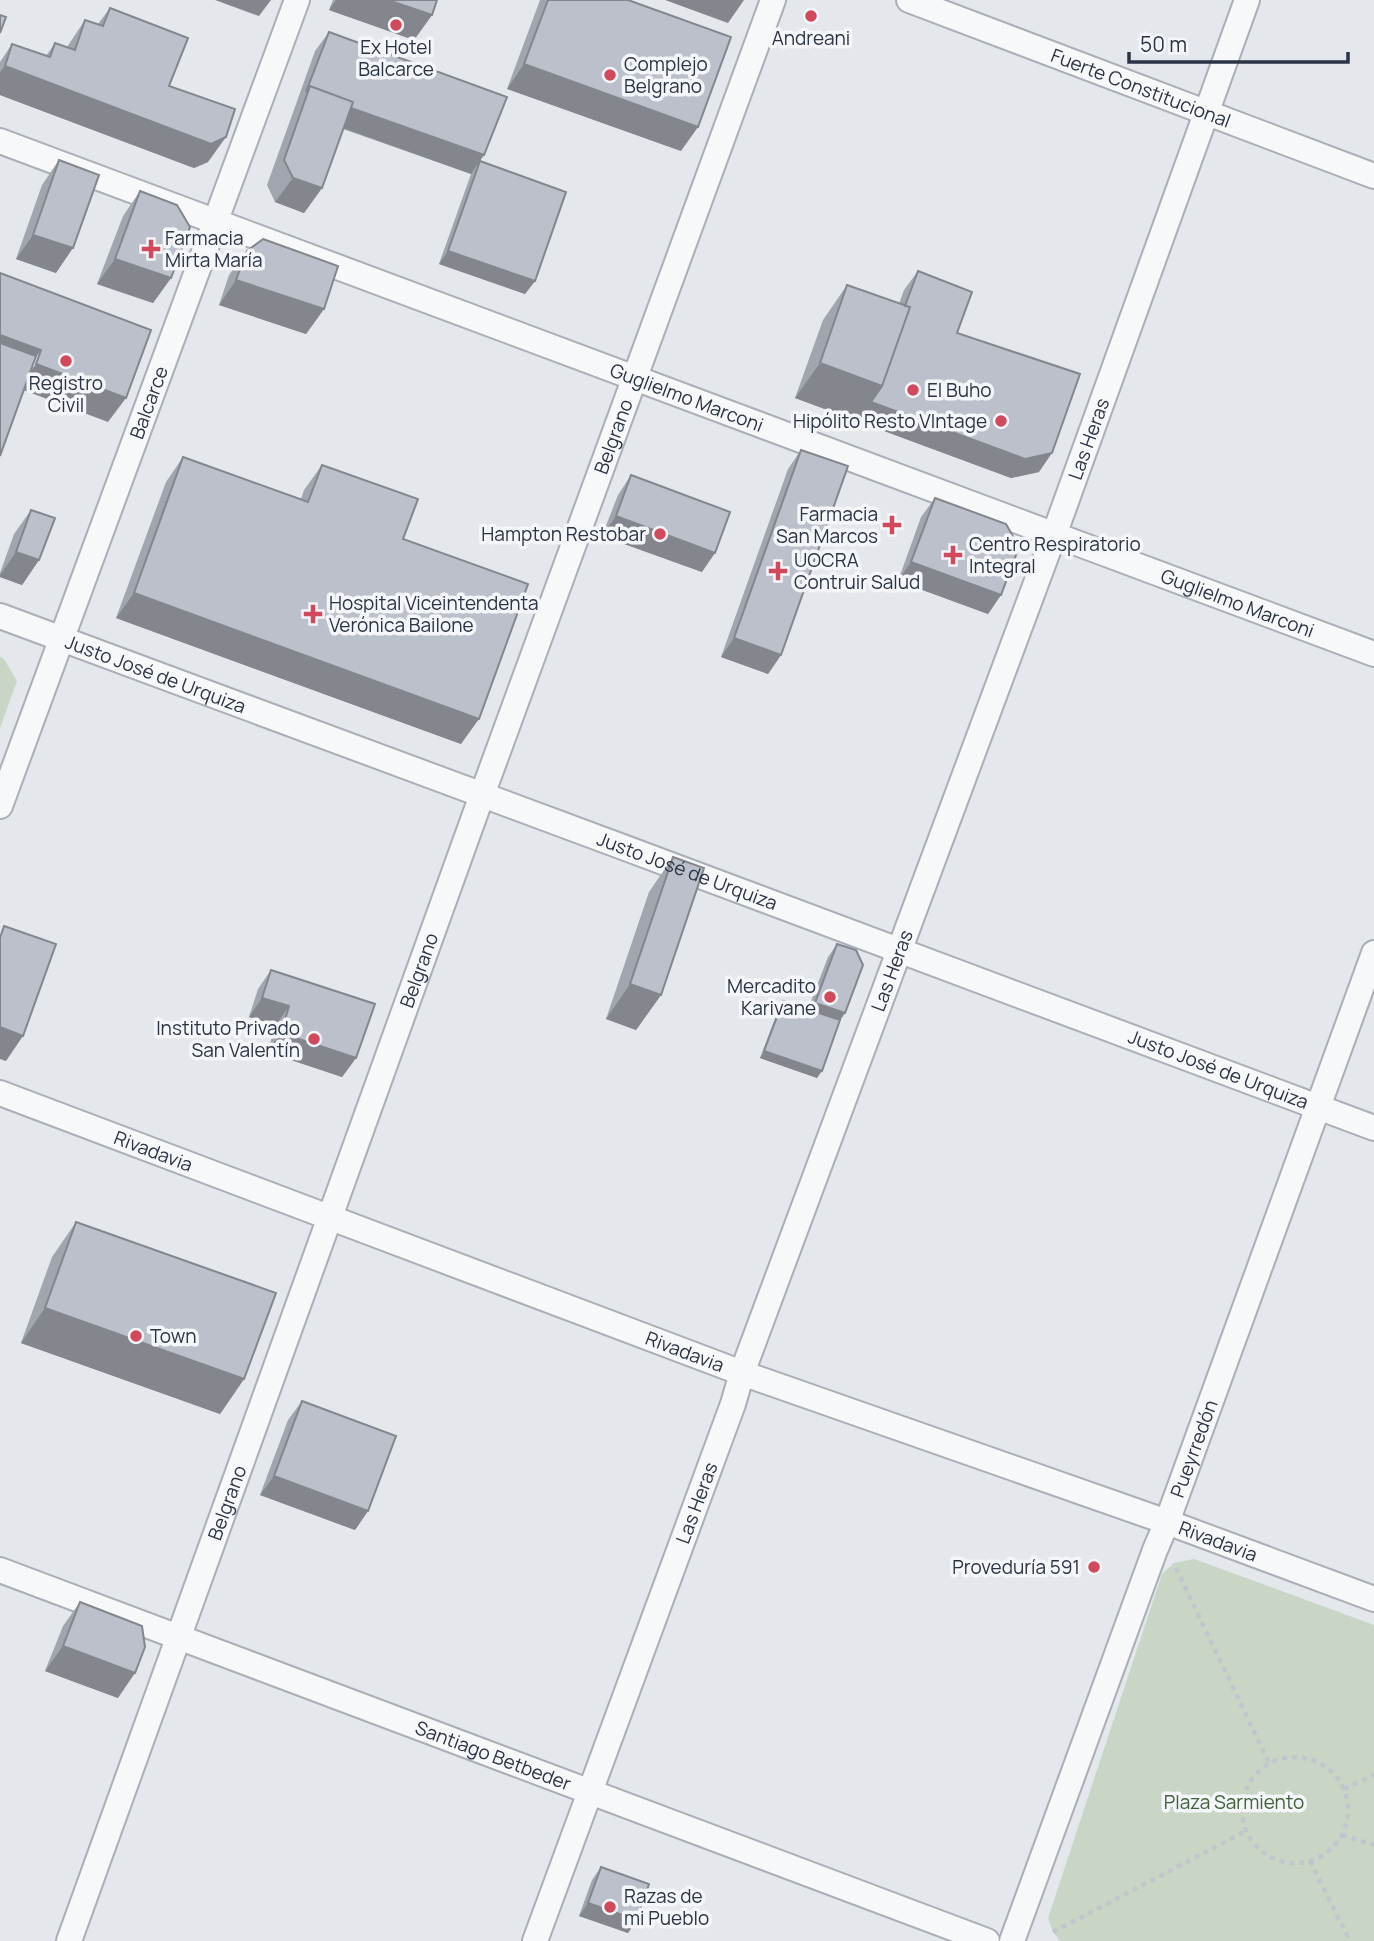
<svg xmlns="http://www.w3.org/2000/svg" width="1374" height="1941" font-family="Manrope,sans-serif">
	<rect width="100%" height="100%" fill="#e4e7ec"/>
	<!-- green -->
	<path fill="#c9d6c5" d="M0 657 4 659 17 681 0 728Z
		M1194 1559 1374 1625V1941H1060L1053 1932 1048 1918 1162 1574 1174 1563Z"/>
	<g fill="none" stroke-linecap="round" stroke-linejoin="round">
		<defs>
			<g id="minor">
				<path id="s1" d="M909 0 1374 176"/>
				<path id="s2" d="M0 141 1374 654"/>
				<path id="s3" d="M0 616C458 787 917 954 1374 1128"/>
				<path id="s4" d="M0 806 297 0"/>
				<path id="s5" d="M0 1093 742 1373 1167 1522 1374 1599"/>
				<path id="s6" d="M0 1570 987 1941"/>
				<path id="s7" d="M69 1941 482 795 773 0"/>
				<path id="s8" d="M535 1941 733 1404 742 1373 1054 535 1247 0"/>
				<path id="s9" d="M1012 1941 1155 1550 1167 1522 1374 953"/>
			</g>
		</defs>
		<!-- minor casing -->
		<use href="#minor" stroke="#a9aeb7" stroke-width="28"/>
		<!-- path -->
		<path stroke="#c2c5cb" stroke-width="4.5" stroke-dasharray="5 5" stroke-linecap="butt" d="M1176 1568 1269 1763
			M1242 1810a53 53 0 1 1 106 0a53 53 0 1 1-106 0Z
			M1344 1789 1374 1775
			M1342 1835 1374 1845
			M1310 1861 1350 1941
			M1053 1932 1246 1831"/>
		<!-- minor -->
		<use href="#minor" stroke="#f7f8fa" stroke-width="24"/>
	</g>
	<!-- wall -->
	<path fill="#a1a5ae" d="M333 0H437L432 15 414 40 329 10Z
		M540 0H628L681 151 507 89Z
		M110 8 169 86 208 162 194 168 0 95V62L12 44 46 56 55 43 67 47 85 20 98 24Z
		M329 32 480 161 535 281 525 294 439 264 471 174 343 129 322 188 304 213 275 202 267 185 315 51Z
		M59 160 56 273 16 259 42 185Z
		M140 191 171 278 153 303 97 284 123 216Z
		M247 251 324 309 306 334 219 305 229 275Z
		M918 271 957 333 1039 472 1011 478 795 398 823 320 847 285 899 304 904 290Z
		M801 450 781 655 768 674 721 657 788 469Z
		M183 457 301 499 304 490 322 465 403 539 461 744 116 618 166 482Z
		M631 475 702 572 602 536 618 495Z
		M935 498 1001 595 988 614 898 581 921 517Z
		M31 510 39 560 22 585 0 577V573L14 534Z
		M673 857 661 995 636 1030 606 1019 649 892Z
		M837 944 845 1013 840 1020 817 1078 760 1058 779 1008 783 1001 808 1009 828 957Z
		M271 970 356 1058 342 1077 267 1052 276 1025 249 1017 258 989Z
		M76 1222 244 1379 220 1414 21 1343 52 1257Z
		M302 1401 368 1511 355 1530 260 1495 288 1420Z
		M80 1602 118 1698 45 1671 63 1626Z
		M601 1867 637 1920 628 1933 579 1916 592 1880Z"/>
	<!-- shaded-wall -->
	<path fill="#83868d" d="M215 0H271L259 16Z
		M336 0H388L432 15 414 40 329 10Z
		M665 0H744L728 23Z
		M524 64 698 127 681 151 507 89Z
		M5 66 226 137 208 162 194 168 0 95V72Z
		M308 92 484 155 471 174 301 113Z
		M293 178 322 188 304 213 275 202Z
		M33 235 73 248 56 273 16 259Z
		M448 251 535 281 525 294 439 264Z
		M115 259 171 278 153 303 97 284Z
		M236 280 324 309 306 334 219 305Z
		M0 335 41 350 23 375 0 367Z
		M820 363 882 386 1052 453 1039 472 1011 478 795 398Z
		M36 364 126 398 108 422 18 388Z
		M616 516 715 553 702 572 602 536Z
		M16 552 39 560 22 585 0 577V575Z
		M911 562 1001 595 988 614 898 581Z
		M134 593 479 719 461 744 116 618Z
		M734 638 781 655 768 674 721 657Z
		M630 984 661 995 636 1030 606 1019Z
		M262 998 289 1006 276 1025 249 1017Z
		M815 1003 845 1013 836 1026 806 1016Z
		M0 1027 23 1036 6 1061 0 1059Z
		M281 1033 356 1058 342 1077 267 1052Z
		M764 1051 822 1071 817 1078 760 1058Z
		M45 1308 244 1379 220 1414 21 1343Z
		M274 1476 368 1511 355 1530 260 1495Z
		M63 1646 135 1673 118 1698 45 1671Z
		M588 1903 637 1920 628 1933 579 1916Z"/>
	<!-- building -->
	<path fill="#bbc0ca" stroke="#83868d" stroke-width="2" d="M388 0H437L432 15Z
		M548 0H628L731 37 698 127 524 64Z
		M110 8 188 38 169 86 235 109 226 137 211 144 5 66 12 44 50 57 55 43 75 50 85 20 103 26Z
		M0 15 6 17 0 33Z
		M329 32 507 97 484 155 351 108 353 102 310 86 306 92Z
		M310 86 353 102 322 188 293 178 284 160Z
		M59 160 99 175 73 248 33 235Z
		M480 161 566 192 535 281 448 251Z
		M140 191 177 205 190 227 171 278 115 259Z
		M263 239 338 266 324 309 236 280 247 251Z
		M918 271 972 292 957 333 1080 374 1052 453 1025 459 871 402 882 386 910 307 905 306Z
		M0 273 151 330 126 398 36 364 41 350 0 335Z
		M847 285 910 307 882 386 820 363Z
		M0 343 36 356 0 456Z
		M801 450 848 466 781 655 734 638Z
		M183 457 308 502 322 465 418 499 403 539 528 584 479 719 134 593Z
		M631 475 730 512 715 553 616 516Z
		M935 498 1006 524 1019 547 1001 595 911 562Z
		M31 510 55 518 39 560 16 552Z
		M673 857 704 868 661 995 630 984Z
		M4 926 56 944 23 1036 0 1027V938Z
		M837 944 856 950 863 965 845 1013 815 1003Z
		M271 970 375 1004 356 1058 281 1033 289 1006 262 998Z
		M783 1001 840 1020 822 1071 764 1051Z
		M76 1222 276 1293 244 1379 45 1308Z
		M302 1401 396 1436 368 1511 274 1476Z
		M80 1602 142 1626 145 1647 135 1673 63 1646Z
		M601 1867 649 1884 637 1920 588 1903Z"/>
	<!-- markers -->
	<g fill="#d1495b" stroke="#f4f6f9" stroke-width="2.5">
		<circle cx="811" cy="16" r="7"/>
		<circle cx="396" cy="25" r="7"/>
		<circle cx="610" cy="75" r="7"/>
		<path d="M147.5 238.5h7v7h7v7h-7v7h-7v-7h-7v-7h7z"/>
		<circle cx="66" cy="361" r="7"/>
		<circle cx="913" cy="390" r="7"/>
		<circle cx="1001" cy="421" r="7"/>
		<path d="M888.5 514.5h7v7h7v7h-7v7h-7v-7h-7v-7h7z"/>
		<circle cx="660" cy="534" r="7"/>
		<path d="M949.5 544.5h7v7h7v7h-7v7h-7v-7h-7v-7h7z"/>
		<path d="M774.5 560.5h7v7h7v7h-7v7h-7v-7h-7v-7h7z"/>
		<path d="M309.5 603.5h7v7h7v7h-7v7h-7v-7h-7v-7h7z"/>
		<circle cx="830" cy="997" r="7"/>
		<circle cx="314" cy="1039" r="7"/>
		<circle cx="136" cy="1336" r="7"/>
		<circle cx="1094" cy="1567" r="7"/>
		<circle cx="610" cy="1907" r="7"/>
	</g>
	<g text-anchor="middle" stroke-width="7" stroke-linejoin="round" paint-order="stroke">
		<!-- poi labels -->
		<g font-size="19" fill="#2b3445" stroke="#f4f6f9" text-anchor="start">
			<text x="811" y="45" text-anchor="middle">Andreani</text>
			<text x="396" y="54" text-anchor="middle">Ex Hotel<tspan x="396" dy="22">Balcarce</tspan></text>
			<text x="624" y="71">Complejo<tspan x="624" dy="22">Belgrano</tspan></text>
			<text x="165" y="245">Farmacia<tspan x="165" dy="22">Mirta María</tspan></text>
			<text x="66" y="390" text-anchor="middle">Registro<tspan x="66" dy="22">Civil</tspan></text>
			<text x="927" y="397">El Buho</text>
			<text x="987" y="428" text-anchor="end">Hipólito Resto VIntage</text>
			<text x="878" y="521" text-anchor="end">Farmacia<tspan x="878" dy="22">San Marcos</tspan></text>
			<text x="646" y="541" text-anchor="end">Hampton Restobar</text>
			<text x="969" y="551">Centro Respiratorio<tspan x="969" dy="22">Integral</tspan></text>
			<text x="794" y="567">UOCRA<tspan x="794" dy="22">Contruir Salud</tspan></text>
			<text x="329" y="610">Hospital Viceintendenta<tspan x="329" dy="22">Verónica Bailone</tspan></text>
			<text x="816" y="993" text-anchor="end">Mercadito<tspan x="816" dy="22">Karivane</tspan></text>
			<text x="300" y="1035" text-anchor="end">Instituto Privado<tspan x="300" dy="22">San Valentín</tspan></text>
			<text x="150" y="1343">Town</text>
			<text x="1080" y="1574" text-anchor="end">Proveduría 591</text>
			<text x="624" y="1903">Razas de<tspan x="624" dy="22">mi Pueblo</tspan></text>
		</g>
		<!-- street labels -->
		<g font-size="19" fill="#2b3445" stroke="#f4f6f9">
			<text dy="7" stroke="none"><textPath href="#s1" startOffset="248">Fuerte Constitucional</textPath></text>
			<text dy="7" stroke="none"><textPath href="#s2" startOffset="733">Guglielmo Marconi</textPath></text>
			<text dy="7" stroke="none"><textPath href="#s4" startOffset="430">Balcarce</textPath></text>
			<text dy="7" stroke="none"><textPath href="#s7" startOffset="1600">Belgrano</textPath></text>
			<text dy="7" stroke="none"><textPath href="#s8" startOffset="1601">Las Heras</textPath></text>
			<text dy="7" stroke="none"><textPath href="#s2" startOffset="1321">Guglielmo Marconi</textPath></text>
			<text dy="7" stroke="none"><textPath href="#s3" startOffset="166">Justo José de Urquiza</textPath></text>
			<text dy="7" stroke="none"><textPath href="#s3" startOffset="733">Justo José de Urquiza</textPath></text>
			<text dy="7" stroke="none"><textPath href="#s7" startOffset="1032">Belgrano</textPath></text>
			<text dy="7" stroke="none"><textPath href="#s8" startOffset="1034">Las Heras</textPath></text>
			<text dy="7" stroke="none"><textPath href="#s3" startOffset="1300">Justo José de Urquiza</textPath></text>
			<text dy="7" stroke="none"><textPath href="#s5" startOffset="164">Rivadavia</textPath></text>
			<text dy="7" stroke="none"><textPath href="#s5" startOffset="732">Rivadavia</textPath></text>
			<text dy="7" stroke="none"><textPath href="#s9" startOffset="525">Pueyrredón</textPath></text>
			<text dy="7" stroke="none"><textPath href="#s7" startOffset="466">Belgrano</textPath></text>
			<text dy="7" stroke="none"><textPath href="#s8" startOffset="467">Las Heras</textPath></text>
			<text dy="7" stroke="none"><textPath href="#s5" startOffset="1298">Rivadavia</textPath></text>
			<text dy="7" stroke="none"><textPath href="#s6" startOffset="527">Santiago Betbeder</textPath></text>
		</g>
		<!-- park labels -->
		<g font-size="19" fill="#3f6138" stroke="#f4f6f9">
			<text x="1234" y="1809">Plaza Sarmiento</text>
		</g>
	</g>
	<!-- scale -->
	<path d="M1129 52v10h219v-10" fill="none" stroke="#2b3445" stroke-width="3.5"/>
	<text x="1140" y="52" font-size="21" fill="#2b3445" stroke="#f4f6f9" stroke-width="5" paint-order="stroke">50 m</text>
</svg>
